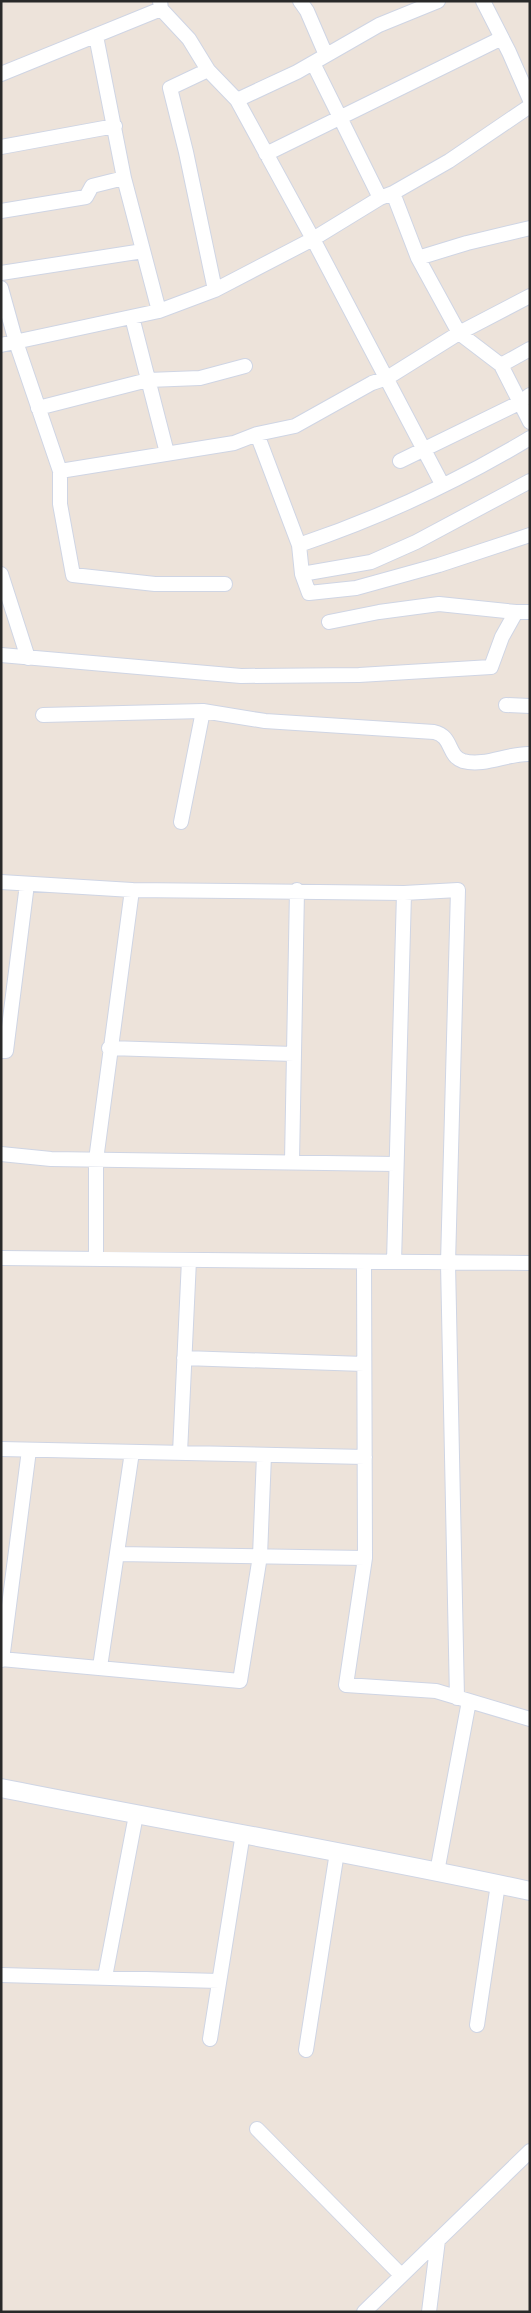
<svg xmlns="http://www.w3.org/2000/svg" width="531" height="2313" font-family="Karla,sans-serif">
	<rect width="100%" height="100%" fill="#ede3da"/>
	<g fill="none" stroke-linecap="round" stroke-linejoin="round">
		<defs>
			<path id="minor" d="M160 1 161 9 189 39 208 70 237 100 313 239 442 484
				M300 1 307 11 326 55
				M483 1 509 52 530 100
				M96 36 124 178 159 311
				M313 63 380 198
				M208 70 170 88 186 152 215 290
				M1 74 161 9
				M237 100 297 72 379 25 438 1
				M1 147 115 126
				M266 154 502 38
				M393 193 418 258 459 333 501 365 530 422
				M1 211 86 197 92 186 124 178
				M418 258 467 243 530 228
				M1 273 143 251
				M1 288 16 342 60 471V504L73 575 155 584H225
				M132 317 167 453
				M1 345 159 311 215 290 313 239 380 198 393 193 449 161 530 106
				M501 365 530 349
				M38 408 148 380 200 378 245 366
				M257 434 299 545 302 574 309 593 356 588 439 565 530 535
				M400 461 519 403 530 395
				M60 471 234 443 257 434 295 426 372 383 387 378 459 333 530 296
				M299 545C379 518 457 482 530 438
				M1 574 28 658
				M302 574 371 562 416 542 530 481
				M329 622 379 612 439 604 516 612
				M1 655 241 676 359 675 491 667 502 637 516 612H530
				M506 705 530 706
				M43 715 203 711 265 721 434 732C453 736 447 756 463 761 485 767 508 753 530 754
				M181 822 203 711
				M1 882 132 890 404 893 458 890 448 1263 457 1698
				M109 1048 294 1054
				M1 1051H6L27 884
				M1 1154 51 1159 396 1164
				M292 1162 297 890
				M1 1258 530 1263
				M96 1259V1160L132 890
				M364 1262 365 1558 346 1685 436 1691 530 1719
				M394 1262 404 893
				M184 1358 364 1364
				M1 1449 365 1457
				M180 1453 189 1260
				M118 1554 365 1558
				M1 1659 240 1681 260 1556 264 1455
				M2 1660 29 1450
				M100 1667 132 1452
				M437 1872 469 1701
				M1 1975 219 1981
				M105 1977 136 1815
				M477 2025 498 1884
				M210 2039 243 1833
				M306 2050 337 1852
				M257 2129 401 2275
				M364 2312 530 2151
				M429 2312 438 2240"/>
			<path id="tertiary" d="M1 1788C177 1823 354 1853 530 1891"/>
		</defs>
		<!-- minor casing -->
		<use href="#minor" stroke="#cfd5e4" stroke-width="16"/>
		<!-- tertiary casing -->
		<use href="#tertiary" stroke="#cfd5e4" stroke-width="20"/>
		<!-- minor -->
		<use href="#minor" stroke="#fff" stroke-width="14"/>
		<!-- tertiary -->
		<use href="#tertiary" stroke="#fff" stroke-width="18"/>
	</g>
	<!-- border -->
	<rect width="531" height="2313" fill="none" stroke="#292929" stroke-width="5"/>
</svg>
